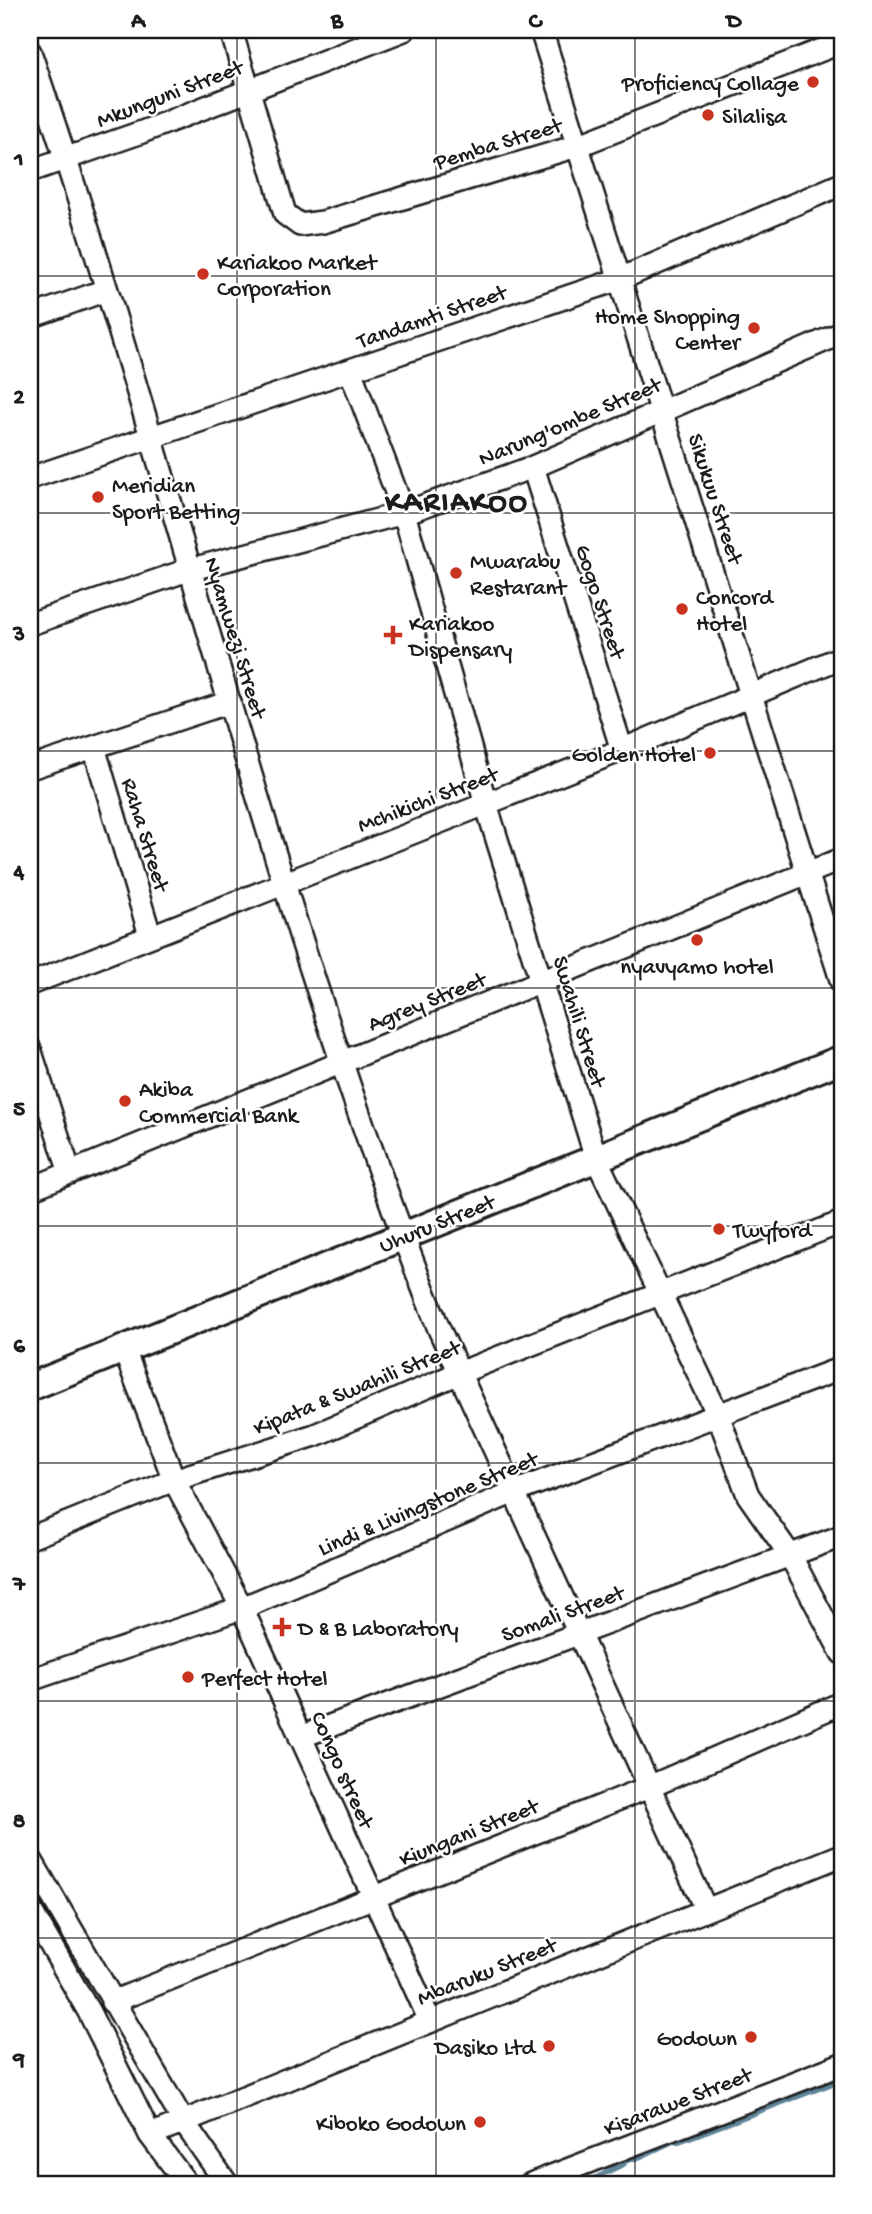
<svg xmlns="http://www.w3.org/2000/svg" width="872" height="2214" font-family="'Gochi Hand',sans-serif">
	<rect width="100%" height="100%" fill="#fff"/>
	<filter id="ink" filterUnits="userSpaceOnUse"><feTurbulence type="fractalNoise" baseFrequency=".0143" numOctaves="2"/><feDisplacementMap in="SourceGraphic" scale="14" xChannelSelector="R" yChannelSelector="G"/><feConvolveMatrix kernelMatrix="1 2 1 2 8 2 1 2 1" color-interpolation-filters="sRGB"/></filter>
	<g filter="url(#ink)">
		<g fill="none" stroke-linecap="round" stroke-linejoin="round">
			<!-- stream -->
			<path stroke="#5e8498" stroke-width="5" d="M678 2142 842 2080
				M598 2169 640 2157 687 2135
				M583 2184 624 2164"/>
			<defs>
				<path id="minor" d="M231 30 285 214 300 225 323 222 577 146 842 42
					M541 30 842 983
					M30 52C175 475 273 914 439 1329L706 1910
					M30 171 142 132 404 30
					M30 317 106 290
					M350 370 404 513 486 804 596 1158 718 1415 748 1495 790 1555 842 1653
					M533 467 622 750
					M30 478 620 279 842 184
					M30 624 188 570 404 513 533 467 842 333
					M94 747 150 935
					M30 768 230 702
					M30 984 622 750 842 657
					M30 1049 70 1173
					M30 1189 842 859
					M123 1347 174 1480 242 1608 430 2021
					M30 1538 174 1480 315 1435 459 1373 842 1222
					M30 1680 242 1608 514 1492 842 1368
					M300 1737 842 1536
					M30 1858 183 2121 227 2184
					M30 1909 89 2012 150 2135 187 2184
					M112 2002 649 1787 842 1703
					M150 2135 842 1855
					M531 2184 842 2064"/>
				<path id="major" d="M30 1387 842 1059"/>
			</defs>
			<!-- minor casing -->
			<use href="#minor" stroke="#1c1c1c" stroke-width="26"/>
			<!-- major casing -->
			<use href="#major" stroke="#1c1c1c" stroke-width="32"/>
			<!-- minor -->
			<use href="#minor" stroke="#fff" stroke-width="21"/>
			<!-- major -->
			<use href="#major" stroke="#fff" stroke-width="26"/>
		</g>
	</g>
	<!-- grid -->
	<path fill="none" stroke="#1c1c1c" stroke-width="2" stroke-opacity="0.55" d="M237 30V2184M436 30V2184M635 30V2184M30 276H842M30 513H842M30 751H842M30 988H842M30 1226H842M30 1463H842M30 1701H842M30 1938H842"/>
	<!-- markers -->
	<g fill="#c8321e" stroke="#fff" stroke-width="2.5">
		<circle cx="813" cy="82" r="7"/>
		<circle cx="708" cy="115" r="7"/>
		<circle cx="203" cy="274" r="7"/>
		<circle cx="754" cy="328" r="7"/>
		<circle cx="98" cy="497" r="7"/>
		<circle cx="456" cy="573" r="7"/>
		<circle cx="682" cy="609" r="7"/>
		<path d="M389.5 624.5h7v7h7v7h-7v7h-7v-7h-7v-7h7z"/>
		<circle cx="710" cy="753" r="7"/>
		<circle cx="697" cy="940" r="7"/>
		<circle cx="125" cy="1101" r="7"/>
		<circle cx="719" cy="1229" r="7"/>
		<path d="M278.5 1616.5h7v7h7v7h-7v7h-7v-7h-7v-7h7z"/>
		<circle cx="188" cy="1677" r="7"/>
		<circle cx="751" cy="2037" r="7"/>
		<circle cx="549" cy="2046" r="7"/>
		<circle cx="480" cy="2122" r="7"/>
	</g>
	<g text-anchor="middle" stroke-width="5" stroke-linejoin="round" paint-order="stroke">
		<!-- poi labels -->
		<g font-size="23" fill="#1c1c1c" stroke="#fff" text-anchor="start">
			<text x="799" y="90" text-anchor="end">Proficiency Collage</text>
			<text x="722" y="123">Silalisa</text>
			<text x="217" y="269">Kariakoo Market<tspan x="217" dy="26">Corporation</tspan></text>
			<text x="740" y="323" text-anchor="end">Home Shopping<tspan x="740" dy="26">Center</tspan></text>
			<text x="112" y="492">Meridian<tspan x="112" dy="26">Sport Betting</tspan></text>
			<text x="470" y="568">Mwarabu<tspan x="470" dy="26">Restarant</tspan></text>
			<text x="696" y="604">Concord<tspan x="696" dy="26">Hotel</tspan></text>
			<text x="409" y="630">Kariakoo<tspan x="409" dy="26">Dispensary</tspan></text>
			<text x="696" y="761" text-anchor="end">Golden Hotel</text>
			<text x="697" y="973" text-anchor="middle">nyavyamo hotel</text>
			<text x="139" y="1096">Akiba<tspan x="139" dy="26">Commercial Bank</tspan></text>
			<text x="733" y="1237">Twyford</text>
			<text x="298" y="1635">D &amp; B Laboratory</text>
			<text x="202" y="1685">Perfect Hotel</text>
			<text x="737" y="2045" text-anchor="end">Godown</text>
			<text x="535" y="2054" text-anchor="end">Dasiko Ltd</text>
			<text x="466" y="2130" text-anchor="end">Kiboko Godown</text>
		</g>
		<!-- street labels -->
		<g font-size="23" fill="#1c1c1c" stroke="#fff">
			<text transform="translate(169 92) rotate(-21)" y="8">Mkunguni Street</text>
			<text transform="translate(497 142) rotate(-17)" y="8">Pemba Street</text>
			<text transform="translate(431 315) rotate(-19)" y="8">Tandamti Street</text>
			<text transform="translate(569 420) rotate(-23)" y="8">Narung'ombe Street</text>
			<text transform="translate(717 498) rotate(72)" y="8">Sikukuu Street</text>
			<text transform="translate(602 601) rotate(72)" y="8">Gogo Street</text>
			<text transform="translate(237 637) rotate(73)" y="8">Nyamwezi Street</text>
			<text transform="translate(427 798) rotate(-21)" y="8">Mchikichi Street</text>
			<text transform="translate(147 834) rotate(73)" y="8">Raha Street</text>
			<text transform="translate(426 1000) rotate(-22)" y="8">Agrey Street</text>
			<text transform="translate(581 1021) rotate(73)" y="8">Swahili Street</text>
			<text transform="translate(436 1222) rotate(-22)" y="8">Uhuru Street</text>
			<text transform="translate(356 1386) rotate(-22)" y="8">Kipata &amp; Swahili Street</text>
			<text transform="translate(427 1502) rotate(-23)" y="8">Lindi &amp; Livingstone Street</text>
			<text transform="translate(562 1612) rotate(-20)" y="8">Somali Street</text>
			<text transform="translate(344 1769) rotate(66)" y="8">Congo street</text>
			<text transform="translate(468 1831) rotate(-22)" y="8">Kiungani Street</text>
			<text transform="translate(486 1970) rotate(-22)" y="8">Mbaruku Street</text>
			<text transform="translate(677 2100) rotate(-21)" y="8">Kisarawe Street</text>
		</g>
		<!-- district labels -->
		<g font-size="30" font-weight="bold" letter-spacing="2" fill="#1c1c1c" stroke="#fff">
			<text x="457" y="510">KARIAKOO</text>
		</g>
	</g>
	<!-- margin -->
	<rect width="872" height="2214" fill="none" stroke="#fff" stroke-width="77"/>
	<rect x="38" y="38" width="796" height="2138" fill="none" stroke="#1c1c1c" stroke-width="2.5"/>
	<g font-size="23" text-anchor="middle" font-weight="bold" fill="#1c1c1c">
		<text x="138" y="27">A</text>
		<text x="337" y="27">B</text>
		<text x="535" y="27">C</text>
		<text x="734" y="27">D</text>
		<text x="19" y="165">1</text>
		<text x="19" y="403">2</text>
		<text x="19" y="640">3</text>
		<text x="19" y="878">4</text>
		<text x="19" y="1115">5</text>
		<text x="19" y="1352">6</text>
		<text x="19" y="1590">7</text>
		<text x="19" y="1827">8</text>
		<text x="19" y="2065">9</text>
	</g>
</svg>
